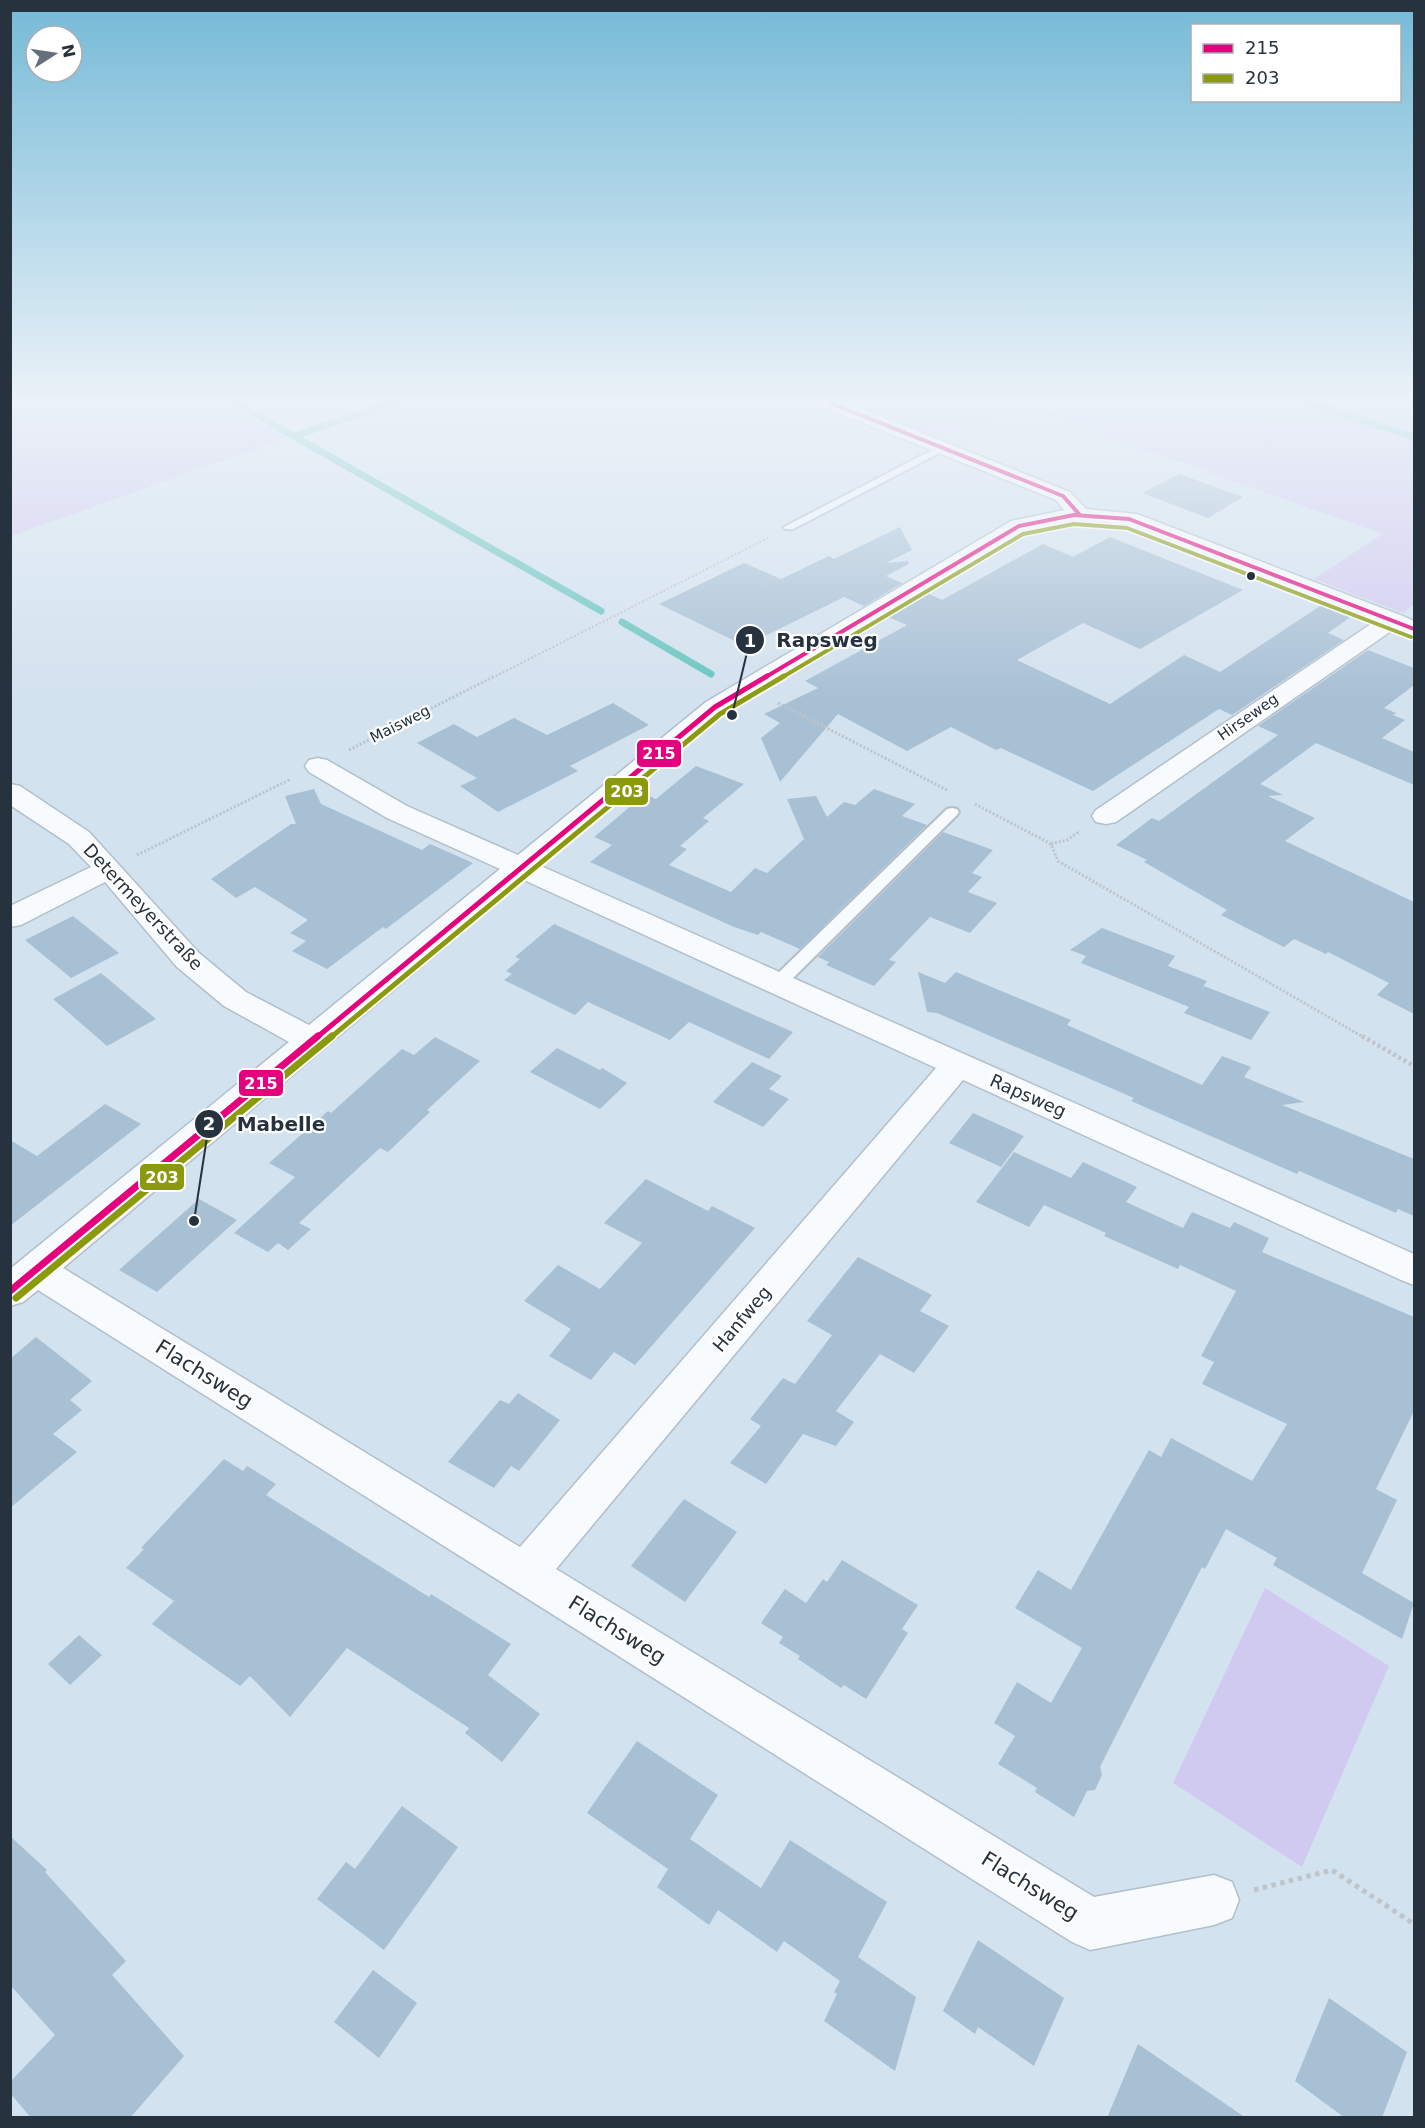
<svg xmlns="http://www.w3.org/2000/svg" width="1425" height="2128" font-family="'DejaVu Sans',sans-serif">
	<rect width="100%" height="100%" fill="#d3e2ef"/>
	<!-- green -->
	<path fill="#d1caf0" d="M11 402H222L286 438 11 536Z
		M850 402H1042L935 438Z
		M1082 402H1299L1414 439V604L1403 613 1314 579 1383 534 1044 414Z
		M1312 402H1414V435Z
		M1265 1588 1389 1666 1302 1867 1173 1783Z"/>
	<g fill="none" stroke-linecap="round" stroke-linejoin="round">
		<!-- stream -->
		<path stroke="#69c4be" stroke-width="7" d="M234 402 601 611
			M1305 402 1414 437
			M294 436 395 402
			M622 622 711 674"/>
	</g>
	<!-- building -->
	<path fill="#a8c0d4" d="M1179 474 1243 497 1208 518 1142 493Z
		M900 527 912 550 886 563 908 561 909 564 886 576 902 583 864 606 844 597 745 646 659 604 744 563 781 579 829 556 834 559Z
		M1110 537 1243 590 1140 649 1083 623 1017 660 1110 704 1184 655 1220 672 1323 604 1352 616 1328 633 1344 640 1232 715 1219 709 1093 791 1001 748 996 750 951 727 907 751 838 714 780 782 761 738 780 723 764 714 818 688 805 681 907 625 888 617 927 593 942 600 1043 544 1073 557Z
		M1368 650 1414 668V685L1384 708 1396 713 1393 715 1405 720 1382 738 1414 752V785L1316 743 1260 784 1283 795 1268 796 1315 818 1285 841 1414 902V1014L1377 995 1389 983 1328 952 1326 954 1294 939 1284 947 1221 915 1227 910 1144 862 1147 860 1116 845 1152 818 1159 821 1278 735 1258 726Z
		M613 703 649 725 570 766 578 771 498 812 460 786 477 778 417 743 454 724 477 737 514 718 547 735Z
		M696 766 744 784 703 818 709 821 680 846 687 849 669 865 731 892 755 868 767 873 804 839 787 799 816 796 827 817 844 802 855 805 874 789 915 804 902 816 927 825 800 949 761 932 758 935 734 927 590 862 612 845 594 837 645 794 656 799Z
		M314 789 321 804 422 850 430 844 473 863 386 929 383 927 327 969 292 951 306 941 290 933 308 920 255 887 236 898 211 879 291 824H296L285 796Z
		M943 832 993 850 972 873 982 877 968 892 997 903 970 933 930 917 889 960 896 962 874 986 826 965 829 962 818 957Z
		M73 916 119 953 71 978 25 940Z
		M554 924 745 1011 793 1032 769 1059 689 1022 670 1040 588 1002 575 1015 504 980 512 974 506 971 520 959 515 957Z
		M1102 928 1175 956 1168 966 1207 981 1200 991 1204 986 1270 1012 1251 1040 1184 1013 1189 1007 1081 963 1086 956 1070 950Z
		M918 972 945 983 956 972 1071 1020 1067 1025 1202 1085 1222 1056 1251 1067 1244 1077 1304 1102 1282 1105 1414 1159V1216L1398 1209 1396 1213 1299 1171 1297 1174 1131 1101 1134 1098 937 1013 927 1012Z
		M101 973 156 1019 107 1046 53 999Z
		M435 1037 480 1061 427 1110 430 1112 388 1152 380 1148 299 1223 311 1229 288 1250 278 1243 268 1252 234 1233 295 1177 269 1163 328 1111 331 1113 402 1049 414 1055Z
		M557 1048 600 1070 602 1068 627 1083 600 1109 530 1072Z
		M752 1062 782 1076 769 1089 789 1099 763 1127 713 1102Z
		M105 1104 141 1124 10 1226V1140L37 1156Z
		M973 1113 1024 1136 1001 1167 949 1143Z
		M1014 1152 1071 1178 1083 1162 1137 1187 1126 1202 1183 1228 1192 1212 1230 1228 1234 1222 1269 1238 1262 1252 1414 1317V1411L1376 1489 1397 1500 1362 1573 1414 1603 1402 1639 1273 1565 1277 1558 1226 1529 1205 1569 1202 1567 1113 1741 1100 1767 1102 1775 1095 1790 1087 1791 1074 1817 1035 1792 1037 1788 998 1764 1015 1736 994 1723 1017 1682 1051 1703 1082 1648 1015 1608 1038 1570 1071 1590 1149 1450 1161 1457 1171 1438 1252 1481 1287 1424 1202 1384 1214 1362 1201 1356 1236 1291 1180 1265 1178 1269 1104 1236 1106 1233 1044 1205 1029 1227 976 1202Z
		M646 1179 708 1211 712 1206 755 1228 635 1365 614 1352 591 1380 549 1356 571 1329 524 1301 558 1265 600 1289 642 1243 604 1223Z
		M199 1199 237 1220 157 1292 119 1270Z
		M858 1257 932 1295 920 1311 949 1326 914 1373 880 1354 836 1411 854 1422 836 1446 803 1434 766 1484 730 1463 761 1426 750 1419 783 1378 795 1384 832 1335 807 1321Z
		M36 1337 92 1381 70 1400 82 1410 53 1434 77 1452 10 1508V1359Z
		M518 1393 560 1420 519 1471 511 1466 494 1488 448 1462 500 1400 509 1404Z
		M224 1459 243 1471 247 1466 276 1484 266 1495 429 1597 431 1594 511 1644 488 1675 540 1714 502 1762 465 1733 469 1728 347 1648 290 1717 250 1676 240 1686 152 1624 174 1601 126 1568 144 1549 141 1548Z
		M684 1499 737 1532 685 1602 631 1566Z
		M842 1560 918 1605 902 1629 908 1633 866 1699 844 1685 841 1688 798 1659 800 1656 779 1643 783 1637 761 1623 785 1589 806 1603 823 1579 827 1582Z
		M79 1635 102 1655 70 1685 48 1664Z
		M637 1741 718 1795 690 1839 761 1888 790 1840 887 1902 858 1957 916 1997 895 2071 824 2021 837 1994 834 1992 840 1981 784 1941 777 1952 718 1910 709 1925 657 1887 668 1869 587 1813Z
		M402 1806 458 1847 384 1950 317 1899 346 1862 355 1869Z
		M10 1836 47 1870 45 1872 126 1961 112 1975 184 2056 130 2118H31L10 2093V2082L55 2035 10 1985Z
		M978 1940 1064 1998 1034 2066 978 2027 975 2034 943 2011Z
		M373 1970 417 2003 379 2058 334 2022Z
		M1329 1998 1407 2052 1382 2118H1345L1295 2081Z
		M1138 2044 1246 2118H1107Z"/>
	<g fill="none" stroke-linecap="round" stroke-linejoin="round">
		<defs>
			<path id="lane" d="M938 447 947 449 793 529H785L784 527Z
				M952 808 957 809 959 812 957 815 783 988H771L769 984 771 980 947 809Z"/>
			<path id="street" d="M819 402H845L1070 492 1086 509 1137 514 1400 615 1414 621V636L1394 629 1116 822 1106 824 1096 822 1092 816 1096 810 1374 622 1125 525C1091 520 1059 521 1027 531L724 712 541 866 1414 1254V1285L1401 1280 963 1080 556 1569 1094 1897 1214 1875 1232 1882 1239 1900 1232 1918 1214 1925 1090 1950 1072 1942 38 1290 23 1302 10 1306V1269L289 1042 224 1006 177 967 105 882 21 925 10 927V906L91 867 69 844 10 805V784L20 786 89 832 199 953 246 992 309 1025 500 869 387 818 309 772 305 766 309 760 318 758 327 760 407 806 518 855 706 702 1011 521 1064 510 1056 500 821 406ZM524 880 936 1068 520 1547 63 1268Z"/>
		</defs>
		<!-- lane casing -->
		<use href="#lane" stroke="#b2bfca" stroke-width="4"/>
		<!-- street casing -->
		<use href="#street" stroke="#b2bfca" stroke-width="3"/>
		<!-- path-far3 -->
		<path stroke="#bec4c9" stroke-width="2" stroke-dasharray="2 2" stroke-linecap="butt" d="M971 431 1056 402
			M492 678 768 538"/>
		<!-- path-far2 -->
		<path stroke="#bec4c9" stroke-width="3" stroke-dasharray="2 2" stroke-linecap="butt" d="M778 703 947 790
			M349 750 495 676
			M975 804 1051 844 1058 861 1365 1038
			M1051 844 1067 840 1080 831
			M137 855 291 779"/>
		<!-- path-far1 -->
		<path stroke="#bec4c9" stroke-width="4.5" stroke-dasharray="3 3" stroke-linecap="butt" d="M1362 1036 1414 1066"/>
		<!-- path -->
		<path stroke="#bec4c9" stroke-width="5" stroke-dasharray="4.5 4.5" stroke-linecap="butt" d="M1254 1890 1332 1870 1414 1924"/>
		<!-- lane -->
		<use href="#lane" fill="#f8fbfd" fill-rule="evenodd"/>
		<!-- street -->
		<use href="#street" fill="#f8fbfd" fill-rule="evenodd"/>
		<defs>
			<path id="bus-1-far2" d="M828 402 1063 496 1079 514
				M764 678 1019 526 1074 515 1129 519 1414 629"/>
			<path id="bus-1-far1" d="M316 1038 715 707 767 676"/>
			<path id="bus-1" d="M10 1291 318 1036"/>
			<path id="bus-2-far2" d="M781 678 1023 534 1074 524 1127 528 1411 637"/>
			<path id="bus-2-far1" d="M330 1038 720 714 784 676"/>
			<path id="bus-2" d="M16 1298 332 1036"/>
		</defs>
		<!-- bus-1-far2 casing -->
		<use href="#bus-1-far2" stroke="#fff" stroke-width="7"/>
		<!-- bus-1-far1 casing -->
		<use href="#bus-1-far1" stroke="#fff" stroke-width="9"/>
		<!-- bus-1 casing -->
		<use href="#bus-1" stroke="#fff" stroke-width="11"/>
		<!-- bus-2-far2 casing -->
		<use href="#bus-2-far2" stroke="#fff" stroke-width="7"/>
		<!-- bus-2-far1 casing -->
		<use href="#bus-2-far1" stroke="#fff" stroke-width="9"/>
		<!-- bus-2 casing -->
		<use href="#bus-2" stroke="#fff" stroke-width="11"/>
		<!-- bus-1-far2 -->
		<use href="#bus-1-far2" stroke="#e5007d" stroke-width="4"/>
		<!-- bus-1-far1 -->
		<use href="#bus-1-far1" stroke="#e5007d" stroke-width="5"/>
		<!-- bus-1 -->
		<use href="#bus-1" stroke="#e5007d" stroke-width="7"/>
		<!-- bus-2-far2 -->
		<use href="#bus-2-far2" stroke="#8a9a0c" stroke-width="4"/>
		<!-- bus-2-far1 -->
		<use href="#bus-2-far1" stroke="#8a9a0c" stroke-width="5"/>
		<!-- bus-2 -->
		<use href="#bus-2" stroke="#8a9a0c" stroke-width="7"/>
	</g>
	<!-- sky -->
	<linearGradient id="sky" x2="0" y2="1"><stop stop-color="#75bad7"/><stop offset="0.57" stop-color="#ebf2f8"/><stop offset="1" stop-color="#ebf2f8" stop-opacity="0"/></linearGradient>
	<rect width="1425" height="700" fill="url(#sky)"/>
	<!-- markers -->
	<circle fill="#26333e" stroke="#fff" stroke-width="2" cx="1251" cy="576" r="5"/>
	<g text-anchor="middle" stroke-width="4.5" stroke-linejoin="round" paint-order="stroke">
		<!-- far-street labels -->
		<g font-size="15" fill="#26333e" stroke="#fff">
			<text transform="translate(1248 717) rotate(-35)" y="5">Hirseweg</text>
			<text transform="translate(400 724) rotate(-27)" y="5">Maisweg</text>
		</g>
		<!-- street labels -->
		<g font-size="18" fill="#26333e" stroke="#fff">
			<text transform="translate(143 907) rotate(47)" y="6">Determeyerstraße</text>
			<text transform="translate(1028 1096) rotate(24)" y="6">Rapsweg</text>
			<text transform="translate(742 1319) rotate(-50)" y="6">Hanfweg</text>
		</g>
		<!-- near-street labels -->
		<g font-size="21" fill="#26333e" stroke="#fff">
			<text transform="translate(204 1374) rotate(32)" y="7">Flachsweg</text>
			<text transform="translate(617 1630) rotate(32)" y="7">Flachsweg</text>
			<text transform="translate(1030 1886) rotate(32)" y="7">Flachsweg</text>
		</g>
	</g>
	<!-- callouts -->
	<path fill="none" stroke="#26333e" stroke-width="2" d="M732 715L750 640M194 1221L209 1124"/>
	<g fill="#26333e" stroke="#fff" stroke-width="2">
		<circle cx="732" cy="715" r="6"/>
		<circle cx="194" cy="1221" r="6"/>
		<circle cx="750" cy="640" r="15"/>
		<circle cx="209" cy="1124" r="15"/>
	</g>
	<g font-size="18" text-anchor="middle" font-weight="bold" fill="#fff">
		<text x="750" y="647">1</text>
		<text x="209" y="1130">2</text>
	</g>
	<g font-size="20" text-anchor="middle" font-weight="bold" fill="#26333e" stroke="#fff" stroke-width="4.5" stroke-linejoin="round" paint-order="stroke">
		<text x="827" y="647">Rapsweg</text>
		<text x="281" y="1131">Mabelle</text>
	</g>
	<g stroke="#fff" stroke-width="2">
		<rect x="636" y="739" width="46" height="29" rx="6" fill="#e5007d"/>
		<rect x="604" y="777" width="45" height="29" rx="6" fill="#8a9a0c"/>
		<rect x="238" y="1069" width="46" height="28" rx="6" fill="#e5007d"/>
		<rect x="139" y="1163" width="46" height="28" rx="6" fill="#8a9a0c"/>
	</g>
	<g font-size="16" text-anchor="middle" font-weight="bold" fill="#fff">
		<text x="659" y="759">215</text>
		<text x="627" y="797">203</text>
		<text x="261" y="1089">215</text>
		<text x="162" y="1183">203</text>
	</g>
	<!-- border -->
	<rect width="1425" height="2128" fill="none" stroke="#26333e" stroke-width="24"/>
	<!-- legend -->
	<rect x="1191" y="24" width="210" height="78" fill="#ffffff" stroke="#a8adb2" stroke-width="1.5"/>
	<rect x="1203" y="44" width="30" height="9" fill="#e5007d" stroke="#a8adb2" stroke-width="1.5"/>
	<text x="1245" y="54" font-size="18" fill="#26333e">215</text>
	<rect x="1203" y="74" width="30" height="9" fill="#8a9a0c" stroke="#a8adb2" stroke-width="1.5"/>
	<text x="1245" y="84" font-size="18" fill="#26333e">203</text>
	<!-- north arrow -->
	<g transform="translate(54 54) rotate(78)"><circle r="28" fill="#ffffff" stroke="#a8adb2" stroke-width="1.5"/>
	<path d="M0-4.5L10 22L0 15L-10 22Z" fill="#63707c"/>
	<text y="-9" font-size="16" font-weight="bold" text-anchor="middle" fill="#26333e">N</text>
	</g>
</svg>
